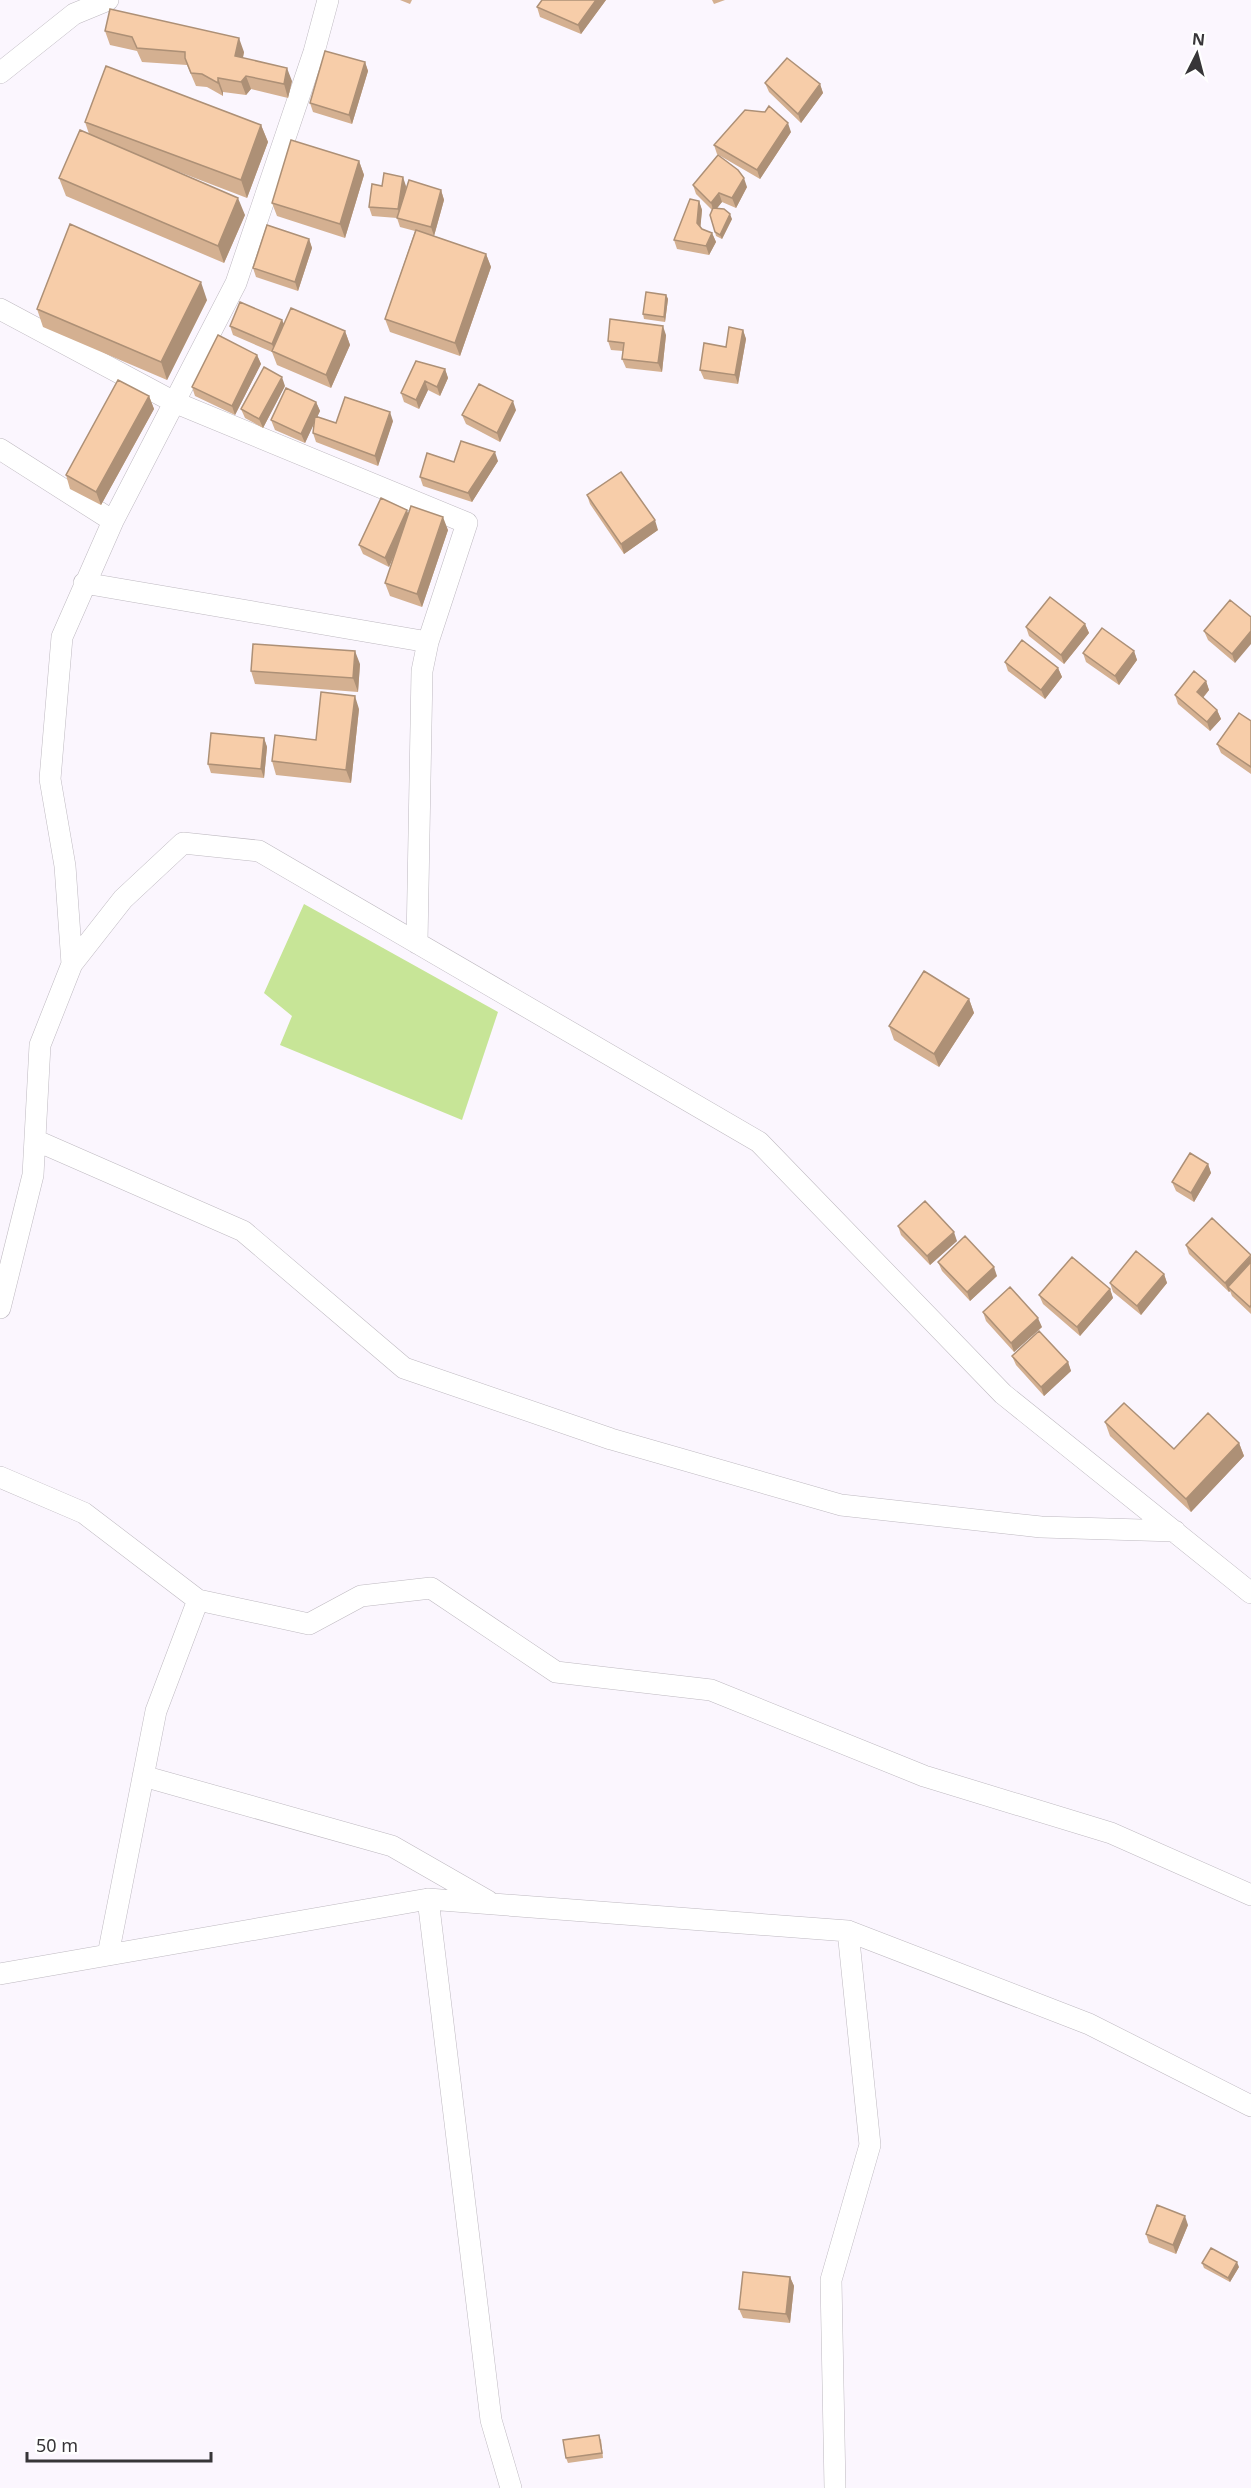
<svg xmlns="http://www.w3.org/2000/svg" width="1251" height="2488" font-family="'Noto Sans',sans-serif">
	<rect width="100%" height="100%" fill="#fbf6fe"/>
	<!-- green -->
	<path fill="#c7e597" d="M304 904 498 1012 462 1120 280 1045 292 1016 264 993Z"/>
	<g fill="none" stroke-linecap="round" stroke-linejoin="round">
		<defs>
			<path id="minor" d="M0 73 74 14 108 0
				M0 309 174 402 467 523 428 642 422 671 417 943
				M0 449 113 521
				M84 583 428 642
				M72 964 65 866 50 779 62 637 113 521 236 283 314 52 328 0
				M35 1140 243 1231 404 1368 611 1439 841 1505 1041 1527 1175 1531
				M0 1308 33 1175 40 1045 72 964 123 899 183 843 259 851 759 1142 1003 1394 1251 1593
				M0 1477 84 1513 198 1600 309 1624 361 1596 431 1588 556 1672 711 1690 924 1776 1111 1833 1251 1895
				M143 1776 392 1846 488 1901
				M428 1899 491 2420 511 2488
				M108 1955 156 1711 198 1600
				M0 1974 428 1899 848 1931 1089 2024 1251 2106
				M835 2488 831 2280 870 2145 848 1931"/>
		</defs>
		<!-- minor casing -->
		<use href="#minor" stroke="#beb9c0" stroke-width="22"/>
		<!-- minor -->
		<use href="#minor" stroke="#fff" stroke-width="21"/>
	</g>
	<!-- wall -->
	<path fill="#d4b091" d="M400 0H412L410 4Z
		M542 0H606L581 34 540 17 537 7Z
		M712 0H725L714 4Z
		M105 31 244 52 243 58 292 81 288 98 251 89 246 95 223 92V96L207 87 196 86 187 65 142 62 137 51 110 45Z
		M365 62 368 71 352 124 313 112 310 103Z
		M765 83 820 84 823 93 801 123 769 92Z
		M85 122 261 125 268 142 247 198 174 170 245 215 224 263 66 196 59 178 89 134Z
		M791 132 760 179 717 154 714 145Z
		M359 161 364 175 345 238 277 216 272 203Z
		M693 185 747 187 736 208 722 202 717 208 732 219 722 239 716 236 715 232 712 210 696 194Z
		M382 186H406V191L441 190 444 200 434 236 486 254 491 267 460 356 390 332 385 319 415 231 400 227 397 218 372 216 369 207Z
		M699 201 702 210 700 228 702 229 712 233 716 242 709 255 677 249 674 240Z
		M309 239 312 248 298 291 256 277 253 268Z
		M666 295 668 299 665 322 644 319 643 314Z
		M207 300 167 380 43 327 37 309Z
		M282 320 284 324 345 331 350 345 331 388 277 365 272 352 233 335 230 326Z
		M743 330 746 339 738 384 704 379 700 370 726 347Z
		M666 335 662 372 626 368 622 359 623 351 611 350 608 341Z
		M257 355 261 364 235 415 195 396 192 387Z
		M445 369 448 378 440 396 428 390 419 409 404 402 401 393Z
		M285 386 263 428 245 418 241 409Z
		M149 396 154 409 101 505 70 489 66 475Z
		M316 402 320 411 317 417 336 423 393 421 378 466 316 442 313 433 314 423 305 443 275 430 271 420Z
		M516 410 500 442 466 424 462 415Z
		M498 461 472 502 423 486 420 477 454 462Z
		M587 495 658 530 624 554 590 504Z
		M408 513 448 530 422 607 390 596 385 583 395 553 389 567 363 554 359 545Z
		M1230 600 1235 663 1208 640 1204 631Z
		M1085 624 1089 633 1064 664 1029 636 1026 627Z
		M1134 651 1137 660 1119 685 1086 662 1083 653Z
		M1005 662 1058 668 1062 677 1045 699 1008 671Z
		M360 664 358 692 255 684 251 671Z
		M1206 681 1209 690 1203 698 1217 710 1221 719 1210 731 1178 704 1175 695Z
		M359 709 351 783 276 775 272 761 316 740Z
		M1251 721V774L1221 753 1217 744Z
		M264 738 267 747 264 778 211 773 208 764Z
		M969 999 974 1013 939 1067 894 1040 889 1026Z
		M1208 1164 1211 1173 1194 1202 1176 1191 1172 1182Z
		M898 1226 957 1241 930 1265 901 1235Z
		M1186 1245 1251 1255V1314L1232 1296 1230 1291 1229 1292 1189 1254Z
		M938 1262 997 1276 970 1301 942 1271Z
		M1164 1274 1167 1283 1141 1315 1113 1292 1110 1283Z
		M1110 1289 1113 1298 1080 1336 1043 1304 1039 1295Z
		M983 1312 1042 1327 1014 1352 986 1321Z
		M1012 1356 1068 1362 1071 1371 1044 1396 1016 1365Z
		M1105 1422 1174 1449 1239 1443 1244 1456 1191 1512 1110 1436Z
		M1188 2225 1176 2254 1149 2243 1146 2234Z
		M1202 2263 1239 2267 1230 2282 1204 2268Z
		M790 2277 794 2286 790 2323 743 2318 739 2309Z
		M601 2439 603 2458 568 2463 566 2458Z"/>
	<!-- shaded-wall -->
	<path fill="#ad9076" d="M596 0H606L581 34 578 25Z
		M239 38 244 52 240 70 235 56Z
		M365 62 368 71 352 124 349 115Z
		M287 68 292 81 288 98 284 84Z
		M246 76 251 89 246 95 241 82Z
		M218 78 223 92V96L218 83Z
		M820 84 823 93 801 123 798 114Z
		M788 123 791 132 760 179 757 170Z
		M261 125 268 142 247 198 241 180Z
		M359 161 364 175 345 238 340 224Z
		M403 177 406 186 401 218 398 209Z
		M744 178 747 187 736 208 732 198Z
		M441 190 444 200 434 236 431 227Z
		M719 193 722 202 714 212 711 203Z
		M238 198 245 215 224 263 218 246Z
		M699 201 702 210 700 232 697 223Z
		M730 214 732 219 722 239 720 235Z
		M712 233 716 242 709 255 706 246Z
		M309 239 312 248 298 291 295 282Z
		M486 254 491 267 460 356 455 343Z
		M201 282 207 300 167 380 161 362Z
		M666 295 668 299 665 322 664 317Z
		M282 320 286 329 275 353 272 344Z
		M663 326 666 335 662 372 658 363Z
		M743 330 746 339 738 384 735 375Z
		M345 331 350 345 331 388 326 375Z
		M257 355 261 364 235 415 232 406Z
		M445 369 448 378 440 396 437 387Z
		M282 377 285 386 263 428 259 419Z
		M425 381 428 390 419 409 416 400Z
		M149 396 154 409 101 505 96 492Z
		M513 401 516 410 500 442 497 433Z
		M316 402 320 411 305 443 301 434Z
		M390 412 393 421 378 466 375 456Z
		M495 452 498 461 472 502 468 493Z
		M407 510 410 519 389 567 385 558Z
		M443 517 448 530 422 607 417 594Z
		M655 520 658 530 624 554 621 544Z
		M1085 624 1089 633 1064 664 1061 655Z
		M1251 631V644L1235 663 1232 654Z
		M355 651 360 664 358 692 353 678Z
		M1134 651 1137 660 1119 685 1115 676Z
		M1058 668 1062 677 1045 699 1041 690Z
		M1206 681 1209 690 1200 701 1197 692Z
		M355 696 359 709 351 783 346 770Z
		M1217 710 1221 719 1210 731 1207 722Z
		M264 738 267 747 264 778 261 769Z
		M969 999 974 1013 939 1067 934 1054Z
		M1208 1164 1211 1173 1194 1202 1191 1193Z
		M954 1232 957 1241 930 1265 927 1256Z
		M1251 1256V1268L1228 1287 1230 1291 1229 1292 1225 1283Z
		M994 1267 997 1276 970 1301 967 1292Z
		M1164 1274 1167 1283 1141 1315 1137 1306Z
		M1110 1289 1113 1298 1080 1336 1077 1327Z
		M1038 1318 1042 1327 1014 1352 1011 1343Z
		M1068 1362 1071 1371 1044 1396 1041 1387Z
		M1239 1443 1244 1456 1191 1512 1186 1499Z
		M1185 2216 1188 2225 1176 2254 1173 2245Z
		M1237 2262 1239 2267 1230 2282 1228 2278Z
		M790 2277 794 2286 790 2323 786 2314Z"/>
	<!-- building -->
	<path fill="#f7cda9" stroke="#ad9076" stroke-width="1.5" d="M542 0H596L578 25 537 7Z
		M110 9 239 38 235 56 287 68 284 84 246 76 241 82 218 78V83L202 74 191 73 185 58V52L137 48 132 37 105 31Z
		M325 51 365 62 349 115 310 103Z
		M787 58 820 84 798 114 765 83Z
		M106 66 261 125 241 180 85 122Z
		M769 106 788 123 757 170 714 145 745 110 765 112Z
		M80 130 238 198 218 246 59 178Z
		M291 140 359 161 340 224 272 203Z
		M718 155 738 170 744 178 732 198 719 193 711 203 693 185Z
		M384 173 403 177 398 209 369 207 372 184 382 186Z
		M409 180 441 190 431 227 397 218Z
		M690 199 699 201 697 223 702 229 712 233 706 246 674 240Z
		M713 208 724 209 730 214 720 235 715 232 710 215Z
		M70 224 201 282 161 362 37 309Z
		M267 225 309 239 295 282 253 268Z
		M416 230 486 254 455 343 385 319Z
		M646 292 666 295 664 317 643 314Z
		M240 302 282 320 272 344 230 326Z
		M291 308 345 331 326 375 272 351Z
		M610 319 663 326 658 363 622 359 624 343 608 341Z
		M729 327 743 330 735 375 700 370 704 343 726 347Z
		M218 335 257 355 232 406 192 387Z
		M416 361 445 369 437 387 425 381 416 400 401 393Z
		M264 367 282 377 259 419 241 409Z
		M118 380 149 396 96 492 66 475Z
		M479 384 513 401 497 433 462 415Z
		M286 388 316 402 301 434 271 420Z
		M345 397 390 412 375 456 313 433 315 416 336 423Z
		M461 441 495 452 468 493 420 477 427 453 454 462Z
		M621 472 655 520 621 544 587 495Z
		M381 498 407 510 385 558 359 545Z
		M411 506 443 517 417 594 385 583Z
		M1050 597 1085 624 1061 655 1026 627Z
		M1230 600 1251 617V631L1232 654 1204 631Z
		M1102 628 1134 651 1115 676 1083 653Z
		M1022 640 1058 668 1041 690 1005 662Z
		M253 644 355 651 353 678 251 671Z
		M1194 671 1206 681 1197 692 1217 710 1207 722 1175 695Z
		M321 692 355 696 346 770 272 761 275 735 316 740Z
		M1239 713 1251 721V767L1217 744Z
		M211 733 264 738 261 769 208 764Z
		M924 971 969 999 934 1054 889 1026Z
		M1190 1153 1208 1164 1191 1193 1172 1182Z
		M925 1201 954 1232 927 1256 898 1226Z
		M1212 1218 1251 1255 1225 1283 1186 1245Z
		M965 1236 994 1267 967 1292 938 1262Z
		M1136 1251 1164 1274 1137 1306 1110 1283Z
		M1072 1257 1110 1289 1077 1327 1039 1295Z
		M1251 1262V1305L1250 1307 1228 1287Z
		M1010 1287 1038 1318 1011 1343 983 1312Z
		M1039 1331 1068 1362 1041 1387 1012 1356Z
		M1124 1403 1174 1449 1208 1413 1239 1443 1186 1499 1105 1422Z
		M1157 2205 1185 2216 1173 2245 1146 2234Z
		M1211 2248 1237 2262 1228 2278 1202 2263Z
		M743 2272 790 2277 786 2314 739 2309Z
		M599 2435 602 2453 566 2458 563 2440Z"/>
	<!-- north arrow -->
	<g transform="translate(1197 54) rotate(6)" stroke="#ffffff" stroke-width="4.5" paint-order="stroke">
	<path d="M0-4.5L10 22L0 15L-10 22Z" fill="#373538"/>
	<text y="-9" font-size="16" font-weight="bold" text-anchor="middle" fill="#373538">N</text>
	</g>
	<!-- scale -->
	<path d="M27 2452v9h184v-9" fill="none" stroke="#373538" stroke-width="3"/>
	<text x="36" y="2452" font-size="18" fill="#373538" stroke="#ffffff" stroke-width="4.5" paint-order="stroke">50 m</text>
</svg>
